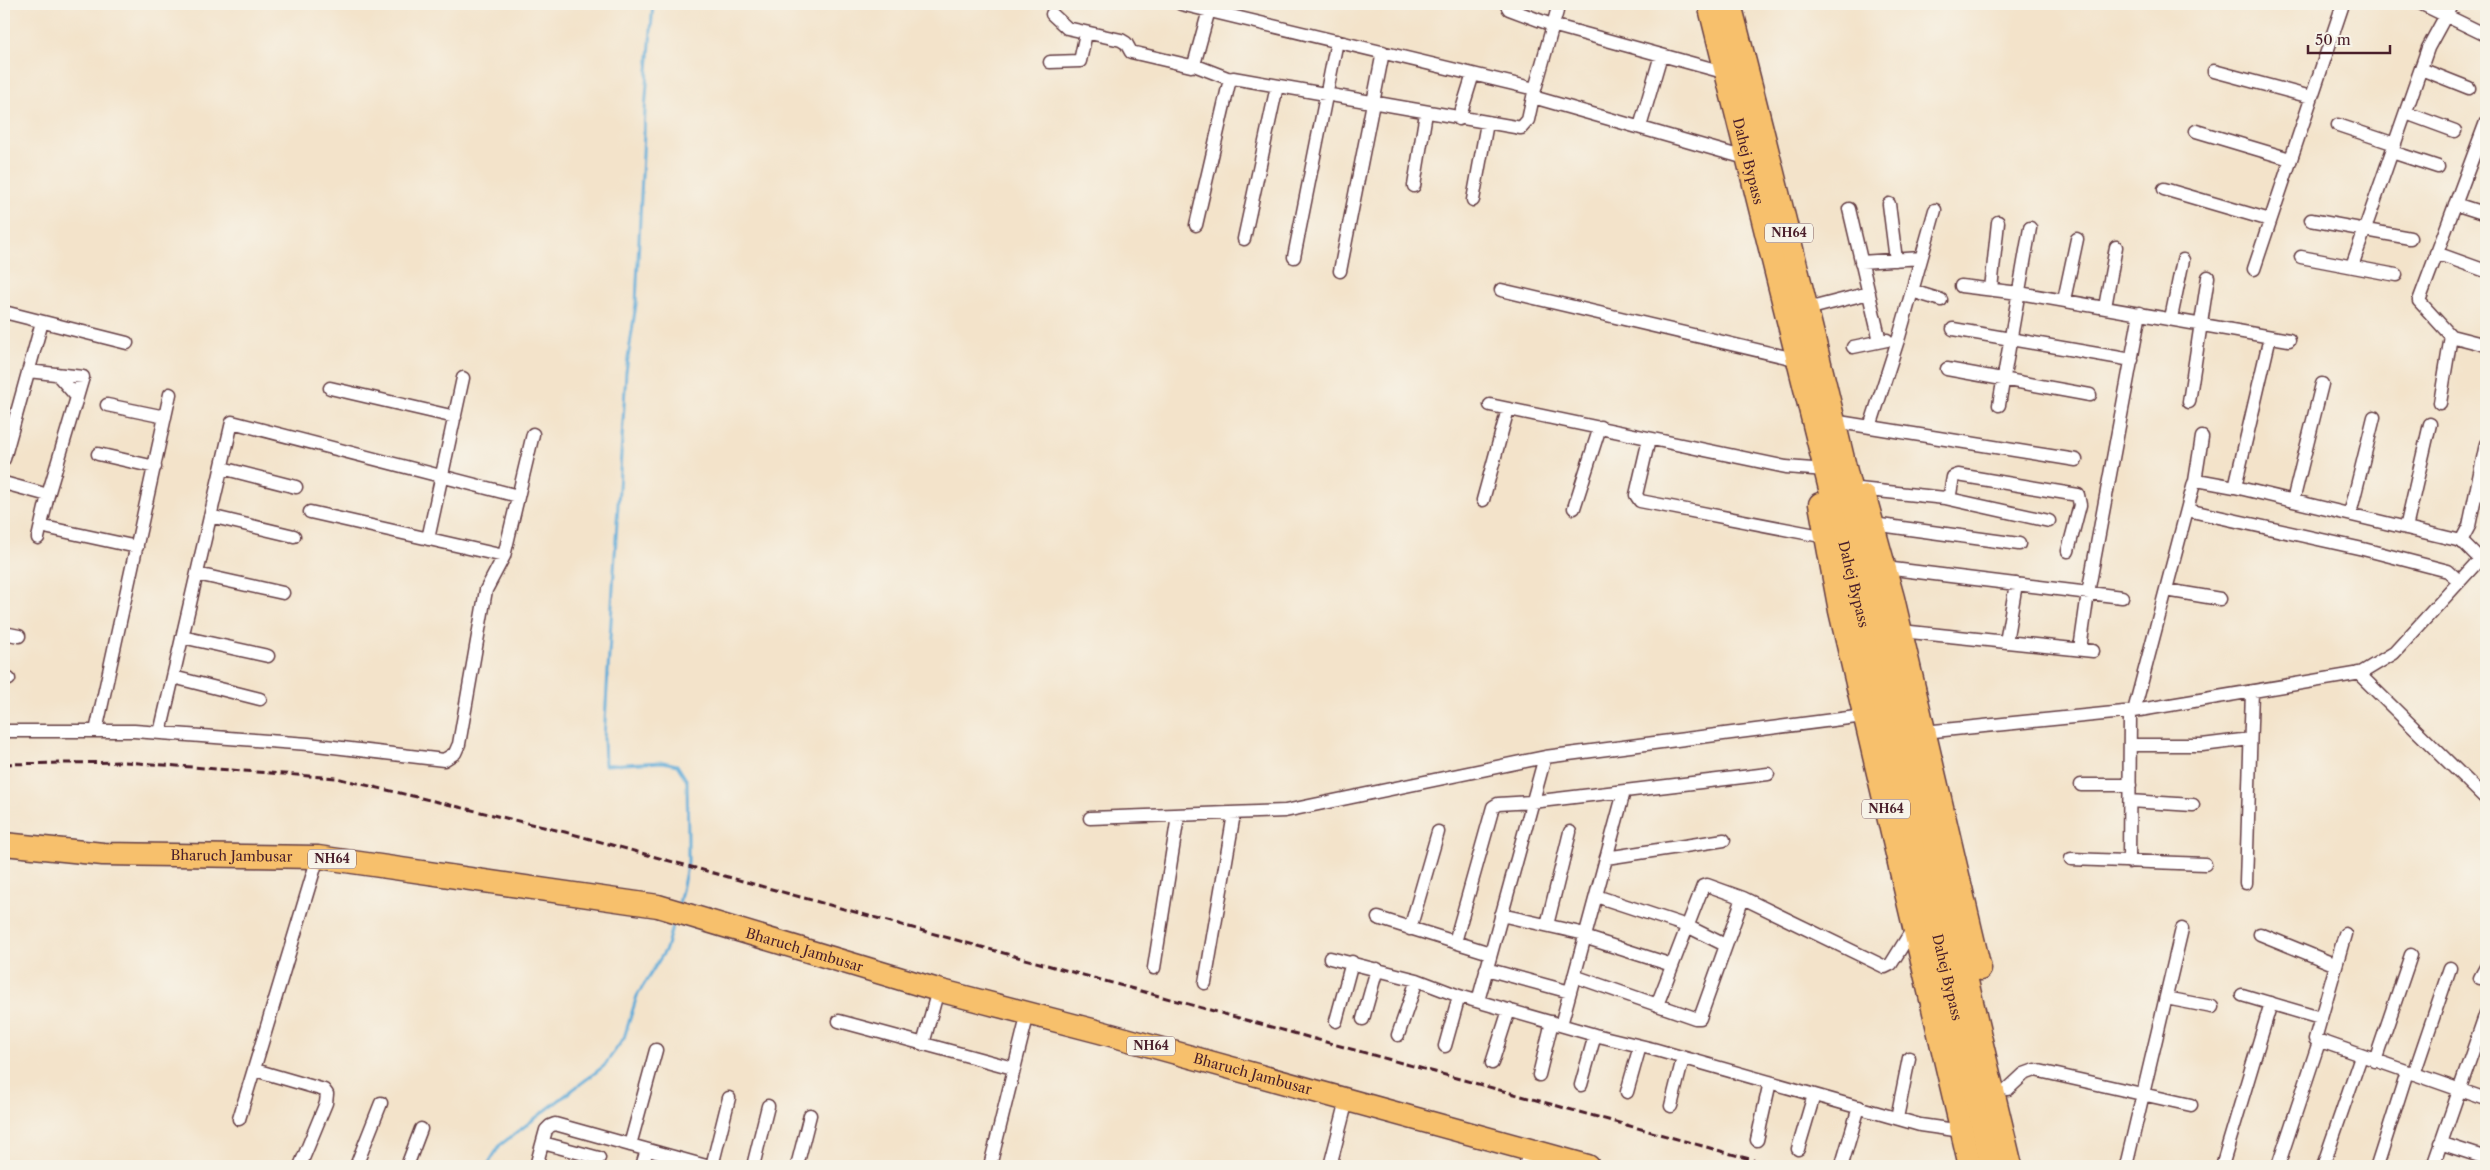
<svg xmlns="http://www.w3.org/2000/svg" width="2490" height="1170" font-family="'Libre Caslon Text',serif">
	<rect width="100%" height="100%" fill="#f7f3e8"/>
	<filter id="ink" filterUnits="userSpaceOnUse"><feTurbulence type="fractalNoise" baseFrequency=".02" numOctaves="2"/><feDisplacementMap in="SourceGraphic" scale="10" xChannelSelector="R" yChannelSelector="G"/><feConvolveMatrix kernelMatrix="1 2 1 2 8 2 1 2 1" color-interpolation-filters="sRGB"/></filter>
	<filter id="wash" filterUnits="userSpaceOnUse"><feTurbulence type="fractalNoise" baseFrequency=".0096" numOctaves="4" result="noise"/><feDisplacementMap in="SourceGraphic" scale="20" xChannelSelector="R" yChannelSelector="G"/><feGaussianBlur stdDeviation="1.12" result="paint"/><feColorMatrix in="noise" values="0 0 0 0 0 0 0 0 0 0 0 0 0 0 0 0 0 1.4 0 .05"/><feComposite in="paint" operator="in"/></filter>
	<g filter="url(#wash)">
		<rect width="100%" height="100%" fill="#f3e3ca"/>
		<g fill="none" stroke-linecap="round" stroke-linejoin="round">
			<!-- stream -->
			<path stroke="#5fabd8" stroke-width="3" d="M653 4 645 111 636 304 626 372 604 738 605 765 663 762 677 765 687 781 688 839V862L679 904
				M487 1166 500 1145 604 1066 624 1038 637 996 666 949 674 919"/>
		</g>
	</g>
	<g filter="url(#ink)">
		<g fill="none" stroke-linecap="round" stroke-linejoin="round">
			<defs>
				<path id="street" d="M1181 4 1535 89 1533 97 1749 159
					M1506 4 1509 9 1552 25 1727 73
					M2422 4 2486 35
					M1052 14 1067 28 1121 40 1126 43 1131 52 1191 66 1195 61 1209 10
					M1050 62 1080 61 1086 33
					M1194 65 1230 79
					M2421 69 2469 88
					M2214 71 2311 97
					M1535 89 1559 4
					M2406 113 2455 131
					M1459 119 1473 74
					M2486 122 2419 301 2451 336 2486 345
					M2338 125 2395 144
					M1640 127 1661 55
					M2196 131 2290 159
					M2392 152 2438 167
					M1414 186 1426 113
					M2164 189 2270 220
					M1473 200 1487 123
					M1889 204 1896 260
					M2455 204 2486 214
					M1849 209 1880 341
					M2311 220 2410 238
					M1196 225 1230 79 1233 78 1521 128 1528 120 1533 97
					M1244 239 1277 86
					M2436 253 2486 271
					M1294 257 1337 41
					M2301 257 2396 275
					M1861 262 1921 258
					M2352 266 2428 48 2452 4
					M2254 269 2343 4
					M1340 271 1383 52
					M1961 286 2019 293 2289 340
					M1991 289 1998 222
					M1501 290 1799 360
					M1912 291 1941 300
					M2064 300 2077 239
					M2105 307 2116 247
					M1807 309 1869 293
					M4 312 127 343
					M2171 318 2183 260
					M1953 329 2132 360
					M1853 347 1887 340
					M1947 369 2090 395
					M28 371 83 377 48 495 38 538
					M57 374 77 397
					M330 388 455 417
					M2189 402 2208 277
					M2440 403 2451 336
					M107 405 165 417
					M1490 405 1786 467 1826 470
					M1999 405 2030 228
					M1833 421 2076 460
					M1870 427 1899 337 1935 210
					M1649 439 1636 495 1640 501 1826 537
					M98 454 155 467
					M4 459 42 322
					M222 468 296 487
					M2195 481 2202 437
					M4 483 48 495
					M2235 487 2270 337
					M1859 489 1945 498 1950 494 1953 477 1958 475 2078 495 2080 505 2068 551
					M1945 498 2049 521
					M1483 500 1508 409
					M2293 501 2322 384
					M1574 508 1600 427
					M2187 510 2363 549 2448 571 2459 581
					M310 512 504 556
					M2350 514 2374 417
					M210 516 294 536
					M1873 524 2019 544
					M49 528 137 547
					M2406 528 2430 424
					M428 539 463 378
					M2461 541 2469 526 2486 444
					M1885 568 2122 597
					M197 574 283 593
					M2166 590 2220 599
					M1901 631 2093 651
					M4 633 19 636
					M182 637 268 656
					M2006 642 2016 584
					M2080 649 2088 593 2140 313
					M2358 673 2486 799
					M173 677 260 699
					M4 678 9 679
					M2134 711 2194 483 2197 480 2235 487 2457 540 2465 544 2480 559
					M4 731H134L308 744 444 760 455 753 459 744 486 590 504 556 533 434
					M96 731 170 394
					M1924 732 2134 711 2361 673 2394 653 2480 559 2486 555
					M160 733 232 422 518 496
					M2130 745H2202L2250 739
					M2081 785H2130
					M2130 801 2193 805
					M1090 818 1285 811 1545 757 1864 716
					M1606 858 1724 840
					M2071 859 2205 864
					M2129 862 2130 712
					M2246 883 2252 691
					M1596 896 1687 926 1721 943
					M1501 915 1585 934
					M1378 918 1490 953
					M1547 925 1570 832
					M1410 929 1438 832
					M2260 934 2336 965
					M2345 934 2315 1039 2486 1099
					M1584 937 1672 965
					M1455 942 1493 807 1498 804 1532 802 1768 774
					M1330 958 1417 980 1459 996 1595 1035 1653 1049 1920 1125 1962 1131
					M1154 968 1178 816
					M1486 969 1570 992
					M1574 976 1695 1018H1700L1743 898
					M2480 978 2486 967
					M1205 983 1234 814
					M2242 995 2320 1018
					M2166 998 2212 1007
					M1478 1001 1545 757
					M1657 1005 1703 886 1707 885 1743 898 1885 967 1891 964 1914 927
					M1363 1019 1377 969
					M839 1021 1013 1068
					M1336 1021 1352 962
					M1561 1025 1624 792
					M1398 1035 1417 980
					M923 1044 938 990
					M1445 1046 1459 996
					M2375 1061 2411 955
					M1492 1063 1509 1010
					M255 1070 324 1090 327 1094 326 1103 300 1166
					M2414 1074 2450 968
					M1539 1075 1552 1022
					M1581 1085 1595 1035
					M2008 1089 2024 1074 2035 1070 2191 1105
					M1627 1092 1640 1046
					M1671 1106 1683 1058
					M1897 1118 1909 1058
					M239 1119 318 857
					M1757 1140 1770 1082
					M543 1143 599 1158
					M2440 1143 2486 1158
					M630 1145 656 1050
					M1798 1149 1814 1095
					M1843 1161 1859 1107
					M356 1166 381 1103
					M407 1166 421 1129
					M536 1166 546 1130 550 1126 555 1124 706 1166
					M642 1166 647 1150
					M712 1166 729 1098
					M753 1166 768 1106
					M797 1166 810 1115
					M990 1166 1028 1013
					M1330 1166 1347 1100
					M1525 1166 1530 1151
					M2126 1166 2182 929
					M2222 1166 2271 1003
					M2278 1166 2319 1042
					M2323 1166 2361 1056
					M2377 1166 2407 1072
					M2433 1166 2486 1013"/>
				<g id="highway">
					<path id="s1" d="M1709 4 1860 609 1992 1166"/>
					<path d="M1730 4C1830 390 1918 779 2011 1166"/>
					<path d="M1865 497 1893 598 1980 969"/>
					<path d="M1820 504 1840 611 1970 1166"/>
					<path id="s2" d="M4 844 103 854 318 857 658 906 938 990 1100 1032 1588 1166"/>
				</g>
			</defs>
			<!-- street casing -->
			<use href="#street" stroke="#633c43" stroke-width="15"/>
			<!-- highway casing -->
			<use href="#highway" stroke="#633c43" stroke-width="25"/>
			<!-- street -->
			<use href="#street" stroke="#fff" stroke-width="12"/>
			<!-- highway -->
			<use href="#highway" stroke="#f7c06c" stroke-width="22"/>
			<!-- rail -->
			<path stroke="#4a1f2b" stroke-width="3" stroke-dasharray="8 4" stroke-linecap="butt" d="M4 764 125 762 336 778 565 832 1775 1166"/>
		</g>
	</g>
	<g text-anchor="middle" stroke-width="4" stroke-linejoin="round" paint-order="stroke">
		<!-- shield labels -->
		<g fill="#f7f3e8" stroke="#7e5f64" stroke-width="1">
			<rect x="1765" y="223.5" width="48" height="19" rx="4"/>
			<rect x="1862" y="799.5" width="48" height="19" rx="4"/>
			<rect x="308" y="849.5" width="48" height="19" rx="4"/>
			<rect x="1127" y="1036.5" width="48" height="19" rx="4"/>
		</g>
		<g font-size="12" font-weight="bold" fill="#4a1f2b">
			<text x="1789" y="237">NH64</text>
			<text x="1886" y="813">NH64</text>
			<text x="332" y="863">NH64</text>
			<text x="1151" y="1050">NH64</text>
		</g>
		<!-- street labels -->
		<g font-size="14" fill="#4a1f2b" stroke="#f7f3e8">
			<text dy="5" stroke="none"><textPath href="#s1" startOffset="162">Dahej Bypass</textPath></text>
			<text dy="5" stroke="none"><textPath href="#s1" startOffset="598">Dahej Bypass</textPath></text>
			<text dy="5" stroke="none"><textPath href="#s2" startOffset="228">Bharuch Jambusar</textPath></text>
			<text dy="5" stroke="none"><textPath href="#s2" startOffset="811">Bharuch Jambusar</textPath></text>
			<text dy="5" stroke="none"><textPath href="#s1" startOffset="1002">Dahej Bypass</textPath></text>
			<text dy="5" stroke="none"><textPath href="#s2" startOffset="1276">Bharuch Jambusar</textPath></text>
		</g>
	</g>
	<!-- margin -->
	<rect width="2490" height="1170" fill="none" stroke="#f7f3e8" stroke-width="20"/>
	<!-- scale -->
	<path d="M2308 45v8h82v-8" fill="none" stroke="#4a1f2b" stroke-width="2.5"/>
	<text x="2315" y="45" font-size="15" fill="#4a1f2b" stroke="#f7f3e8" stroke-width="4" paint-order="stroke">50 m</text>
</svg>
